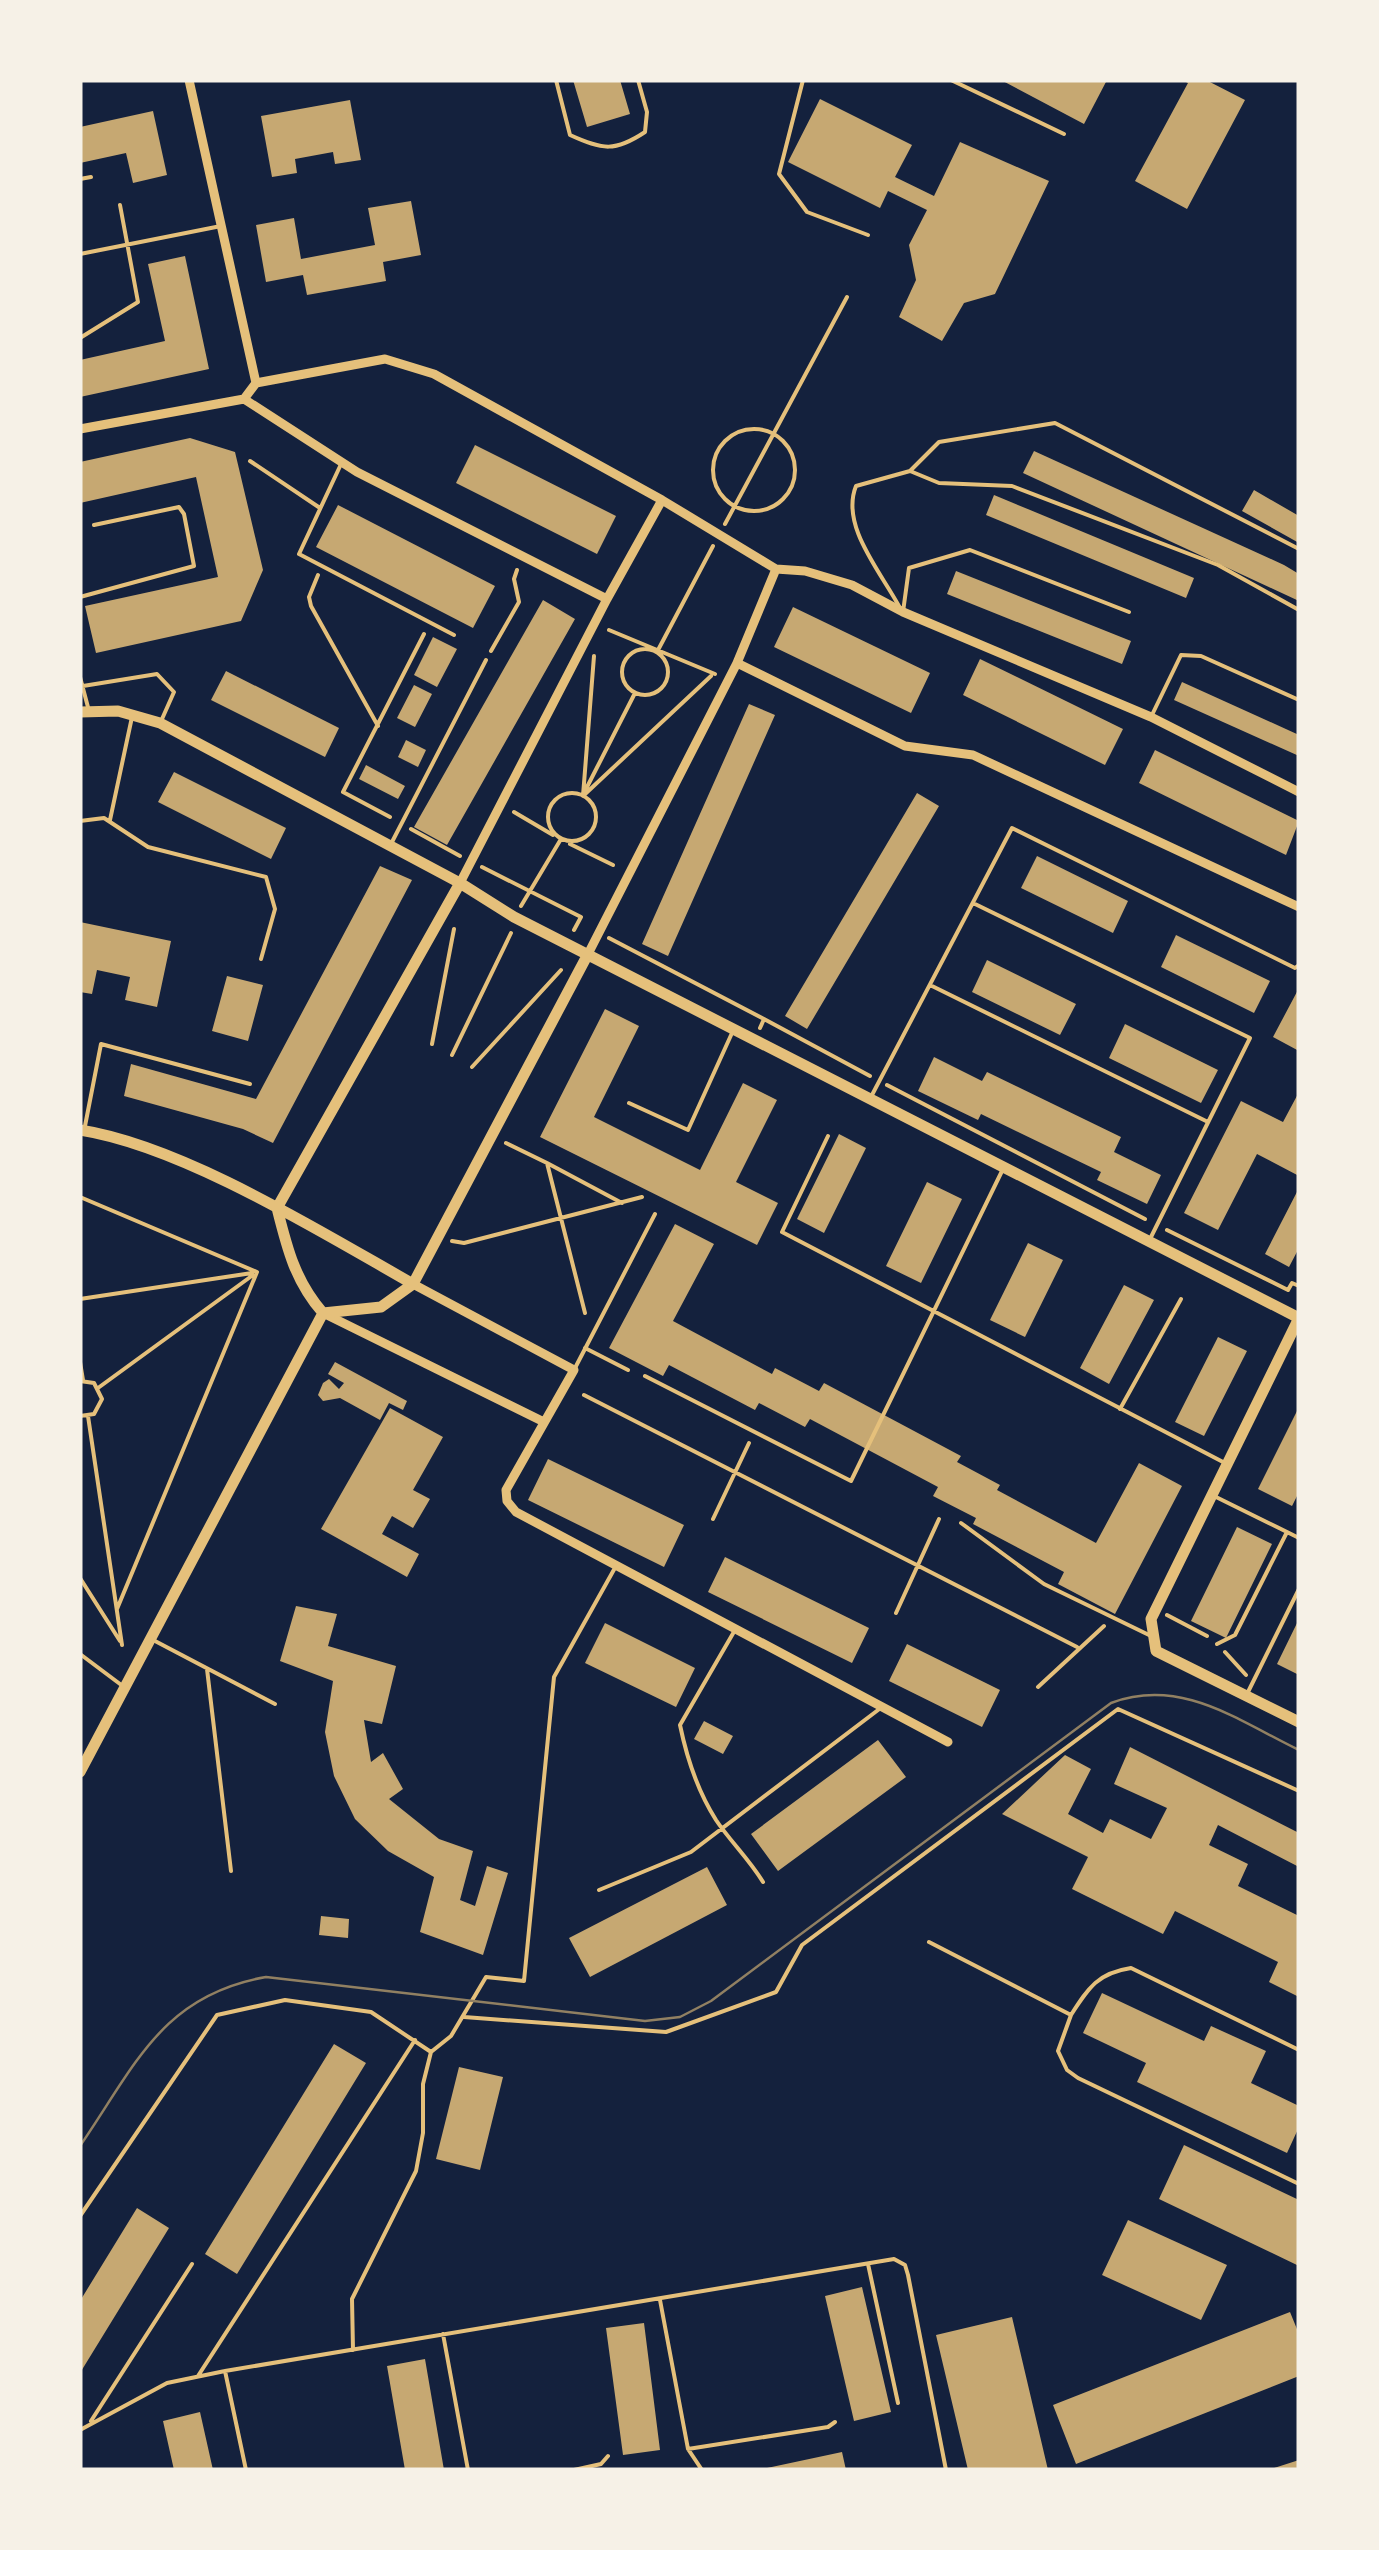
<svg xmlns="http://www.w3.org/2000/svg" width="1379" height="2550" font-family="'DejaVu Sans',sans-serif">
	<rect width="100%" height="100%" fill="#14213d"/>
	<!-- building -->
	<path fill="#c6a872" d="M573 80H620L630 114 587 127Z
		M1001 80H1107L1084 124Z
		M1182 80H1206L1245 100 1187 209 1135 181 1188 83Z
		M820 99 912 145 895 177 934 196 960 142 1049 181 995 294 964 303 942 341 899 317 916 280 909 245 927 210 888 191 880 208 788 162Z
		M350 100 361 160 335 164 333 152 295 159 297 173 272 177 261 116Z
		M153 111 167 175 133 183 126 153 80 163V127Z
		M411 201 421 255 383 262 386 281 307 295 303 275 266 282 256 225 294 218 301 259 375 245 368 208Z
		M185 256 209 369 80 397V360L165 341 148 264Z
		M190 438 235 452 263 570 241 621 96 653 85 606 218 577 196 477 80 503V462Z
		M475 445 616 516 597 554 456 483Z
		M1034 451 1284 565 1299 574V601L1023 473Z
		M1254 490 1299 516V543L1242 511Z
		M994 495 1194 578 1186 598 986 515Z
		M338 505 495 586 473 628 316 547Z
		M956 571 1131 641 1122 664 947 594Z
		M543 600 575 619 447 845 414 827Z
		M793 607 930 673 911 713 774 647Z
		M433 637 457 649 437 687 414 675Z
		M980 659 1123 729 1105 765 963 695Z
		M226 671 339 728 325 757 211 700Z
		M1182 682 1299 735V756L1174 700Z
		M414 685 432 694 415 727 397 718Z
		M749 704 775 715 668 956 642 944Z
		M406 740 426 750 418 767 398 757Z
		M1155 750 1299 821 1286 855 1139 783Z
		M366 765 405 786 398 799 359 779Z
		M174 772 286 828 271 859 158 802Z
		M917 793 939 806 807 1029 785 1016Z
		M1037 856 1128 901 1113 933 1021 888Z
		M380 866 412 880 273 1143 243 1129 124 1096 131 1064 256 1099Z
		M80 922 171 941 157 1007 125 1000 130 977 97 970 92 994 80 992Z
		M1176 935 1270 981 1254 1013 1161 967Z
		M987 960 1076 1004 1060 1035 972 992Z
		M227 976 263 985 248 1041 212 1031Z
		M1299 988V1051L1273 1037Z
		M605 1009 639 1026 594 1117 700 1170 743 1083 777 1100 736 1182 778 1203 757 1245 540 1137Z
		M1125 1024 1218 1070 1201 1103 1109 1058Z
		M934 1057 982 1081 987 1072 1121 1137 1114 1152 1161 1175 1147 1204 1097 1180 1101 1172 981 1114 978 1120 918 1091Z
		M1299 1092V1176L1257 1154 1218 1230 1184 1213 1241 1101 1283 1122Z
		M839 1134 866 1148 824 1233 797 1219Z
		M927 1182 962 1199 921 1283 886 1266Z
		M1299 1188V1248L1289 1267 1265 1254Z
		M675 1224 714 1244 673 1321 772 1374 775 1368 819 1391 824 1383 961 1456 957 1462 1000 1485 997 1490 1096 1543 1139 1463 1182 1486 1115 1614 1058 1584 1064 1572 973 1524 976 1518 933 1496 938 1487 810 1419 805 1427 759 1403 755 1410 669 1365 663 1376 609 1348Z
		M1028 1243 1063 1260 1025 1337 990 1320Z
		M1124 1285 1154 1300 1109 1384 1080 1368Z
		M1218 1337 1247 1351 1204 1436 1175 1422Z
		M335 1362 407 1401 403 1410 389 1403 380 1420 340 1398 323 1401 318 1395 323 1383 329 1379 339 1389 344 1383 328 1374Z
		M1299 1407V1492L1292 1506 1258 1489Z
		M390 1408 443 1437 413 1490 430 1499 413 1528 392 1516 382 1534 419 1554 407 1577 321 1529Z
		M548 1459 684 1525 664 1567 528 1500Z
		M1237 1527 1272 1544 1226 1638 1191 1621Z
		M725 1557 869 1628 852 1663 708 1592Z
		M296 1606 337 1614 328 1646 396 1666 382 1724 364 1720 371 1762 383 1753 403 1789 389 1799 439 1839 473 1851 460 1900 475 1906 487 1866 508 1873 483 1955 420 1932 434 1877 388 1851 355 1819 334 1776 325 1732 333 1681 280 1661Z
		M1299 1619V1675L1277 1664Z
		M605 1623 695 1668 676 1707 585 1663Z
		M907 1644 1000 1690 982 1727 889 1681Z
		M704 1721 733 1736 723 1754 694 1739Z
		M878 1740 906 1777 778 1871 751 1834Z
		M1130 1747 1299 1833V1867L1218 1825 1209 1845 1248 1864 1238 1886 1299 1916V1997L1269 1982 1278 1962 1175 1911 1163 1934 1072 1889 1088 1857 1002 1814 1065 1755 1091 1769 1068 1814 1103 1833 1110 1819 1151 1839 1167 1808 1114 1784Z
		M707 1867 727 1905 590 1977 569 1938Z
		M321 1916 349 1919 348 1938 319 1935Z
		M1102 1993 1204 2041 1211 2026 1266 2051 1251 2083 1299 2106V2127L1287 2153 1137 2082 1146 2063 1083 2033Z
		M334 2044 366 2063 237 2274 205 2254Z
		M459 2067 503 2077 480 2170 436 2159Z
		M1184 2145 1299 2200V2266L1159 2199Z
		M137 2208 169 2228 80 2373V2301Z
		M1128 2220 1227 2265 1201 2320 1102 2275Z
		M862 2287 891 2412 854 2421 825 2296Z
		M1290 2312 1299 2334V2376L1076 2464 1053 2405Z
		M1012 2317 1048 2470H968L936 2335Z
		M644 2323 660 2450 623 2455 606 2328Z
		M425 2359 444 2470H405L387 2366Z
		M200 2412 213 2470H174L163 2421Z
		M842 2452 846 2470H767V2468Z
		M1299 2460V2470H1272L1271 2469Z"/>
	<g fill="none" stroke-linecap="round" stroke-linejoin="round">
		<!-- path -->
		<path stroke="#e5c07b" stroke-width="4" d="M713 470a41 41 0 1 1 82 0a41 41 0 1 1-82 0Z
			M725 524 847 297
			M318 575 309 597 311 606 378 726
			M609 630 715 674
			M622 672a23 23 0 1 1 46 0a23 23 0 1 1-46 0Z
			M491 651 519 602 514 579 517 570
			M657 652 713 546
			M585 791 635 693
			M548 817a24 24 0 1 1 48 0a24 24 0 1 1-48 0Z
			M583 796 594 656
			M583 796 711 676
			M514 812 553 835
			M390 817 343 792 424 634
			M411 829 460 856
			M570 844 613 865
			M482 867 581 917 574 930
			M521 906 561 839
			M609 938 764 1019
			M760 1028 764 1019 870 1076
			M432 1044 454 929
			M452 1055 511 933
			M472 1067 561 970
			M887 1085 1145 1219
			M506 1143 547 1163 585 1313
			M547 1163 622 1203
			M80 1197 257 1272
			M1167 1230 1288 1290
			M452 1241 464 1243 642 1197
			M1288 1290 1292 1283 1299 1286
			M80 1299 252 1273
			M80 1362 83 1380
			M80 1381 94 1383 102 1399 94 1414 80 1416
			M98 1388 253 1275
			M584 1395 1077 1647
			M88 1416 122 1645
			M713 1519 749 1443
			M80 1578 120 1641
			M117 1609 257 1272
			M896 1613 939 1519
			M1167 1615 1207 1636
			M1225 1652 1246 1675
			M1038 1687 1104 1626"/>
		<!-- service -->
		<path stroke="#e5c07b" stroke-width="4" d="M556 80 570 135C603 150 615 152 645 132L647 112 638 80
			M803 80 779 174 807 212 868 235
			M951 80 1064 134
			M80 179 91 177
			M80 254 221 226
			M80 338 138 302 120 205
			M250 461 320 508
			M342 462 299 554 454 635
			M910 471 939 442 1055 423 1299 549
			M80 597 194 566 184 514 179 507 94 525
			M900 608C881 572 840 526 856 486L910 471 939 483 1012 486 1218 565 1299 610
			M903 612 909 568 970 550 1129 612
			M80 677 89 711
			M83 686 157 674 174 692 162 719
			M1151 717 1181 655 1201 656 1299 700
			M110 820 132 717
			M80 821 104 818 148 847 266 877 275 909 261 959
			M392 842 486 660
			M973 903 1250 1038 1151 1237
			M930 985 1208 1122
			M872 1095 1012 828 1295 968 1299 965
			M629 1103 688 1130 732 1033
			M85 1126 101 1044 250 1084
			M828 1136 782 1232 1223 1462
			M585 1348 628 1370
			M574 1370 655 1214
			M645 1376 851 1481 1002 1171
			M1120 1409 1181 1299
			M1216 1497 1287 1532 1235 1635 1217 1644
			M961 1523 1044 1584 1149 1635
			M1287 1532 1299 1538
			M735 1630 680 1725C687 1759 697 1790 716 1820 730 1841 749 1859 763 1882
			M155 1641 275 1704
			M80 1654 120 1684
			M207 1669 231 1871
			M1248 1692 1299 1589
			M599 1890 691 1852 882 1707
			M929 1942 1071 2015 1058 2051 1067 2070 1078 2078 1299 2184
			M1071 2015C1089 1987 1098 1973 1131 1968L1299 2050
			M464 2017 666 2032 776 1992 802 1945 1118 1709 1299 1791
			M80 2216 217 2015 285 2000 371 2012 431 2052
			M868 2264 898 2403
			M660 2300 688 2449 828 2427 835 2422
			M443 2334 468 2470
			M353 2350 352 2299 416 2171 423 2133V2084L431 2052 451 2036 486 1977 524 1981 554 1677 616 1566
			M225 2371 246 2470
			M198 2376 415 2040
			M91 2421 192 2264
			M80 2430 167 2383 225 2371 894 2259 905 2265 908 2275 946 2470
			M688 2449 702 2470
			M574 2470 601 2464 608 2456"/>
		<!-- minor -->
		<path stroke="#e5c07b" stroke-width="9" d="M189 80 256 383
			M244 399 256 383 385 359 434 374 662 500 776 569 805 571 852 585 903 612 1151 717 1299 792
			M80 429 244 399 357 472 607 599 662 500
			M776 569 737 663 905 746 973 755 1299 907
			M460 883 607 599
			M588 954 737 663
			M413 1284 574 1370 506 1490 507 1501 516 1512 948 1742
			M323 1313 544 1422"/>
		<!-- tertiary -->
		<path stroke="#e5c07b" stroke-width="11" d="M80 712 118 711 160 723 460 883 514 917 1299 1318
			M460 883 277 1208C287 1248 295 1281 323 1313L381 1307 413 1284 588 954
			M80 1130C183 1146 321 1232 413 1284
			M1299 1318 1151 1619 1156 1651 1299 1722
			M80 1772 323 1313"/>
		<!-- tram -->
		<path stroke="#918062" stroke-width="2.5" d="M80 2146C135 2066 162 1995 266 1977L645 2021 680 2017 711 2001 1111 1703C1181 1677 1237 1720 1299 1750"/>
	</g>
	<!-- border -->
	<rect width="1379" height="2550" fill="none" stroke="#f6f1e7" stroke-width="165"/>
</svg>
